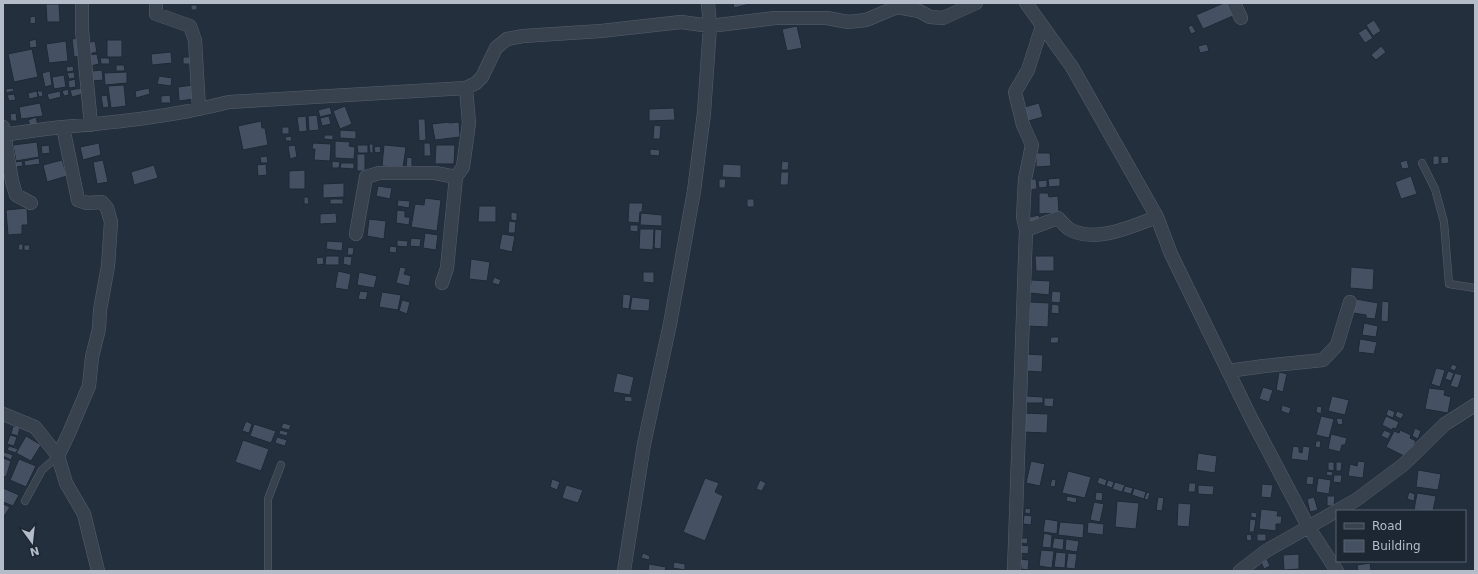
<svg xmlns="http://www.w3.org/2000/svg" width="1478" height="574" font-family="'DejaVu Sans',sans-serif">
	<rect width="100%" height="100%" fill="#242f3e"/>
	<!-- building -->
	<path fill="#455162" stroke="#1f2835" d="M733 3H753L734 8Z
		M1224 3H1229L1235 15 1203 29 1196 15Z
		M46 4H59L60 22H47Z
		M191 5H197V10H191Z
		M35 16 36 23 30 24V17Z
		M1374 20 1381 31 1373 36 1366 25Z
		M1192 25 1196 32 1191 34 1188 27Z
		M797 26 802 48 787 51 782 29Z
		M1366 28 1373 38 1365 43 1358 33Z
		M79 38 81 56 74 57 72 39Z
		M36 39 37 47 30 48 29 41Z
		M107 40H122V57H107Z
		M66 41 68 61 49 63 46 44Z
		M95 41 97 52 89 54 87 43Z
		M1207 44 1209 51 1200 53 1198 46Z
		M1381 46 1386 52 1376 60 1371 55Z
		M32 49 38 77 14 82 8 54Z
		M171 52 172 63 152 65 151 54Z
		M97 54 99 64 90 66 88 55Z
		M183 57H195V64H183Z
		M100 58H109L110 64H101Z
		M116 65H124L125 71H116Z
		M73 66 74 71 67 72 66 67Z
		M102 70 103 80 93 81 92 71Z
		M50 71 52 85 45 87 42 73Z
		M74 72 75 78 69 79 67 73Z
		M127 72V83L105 85 104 73Z
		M64 75 66 87 54 89 52 77Z
		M159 76 172 78 171 86 157 84Z
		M75 79 76 87 69 88 68 81Z
		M124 85 126 106 111 108 108 86Z
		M193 85 194 99 179 101 178 87Z
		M13 88 14 91 6 93V89Z
		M82 88 83 94 72 97 70 90Z
		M149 88 150 94 136 98 135 91Z
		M68 89 69 95 64 96 62 91Z
		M37 91H42L43 96 39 97Z
		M37 91 38 97 29 99 28 93Z
		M60 91 61 97 49 100 47 94Z
		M14 94 16 100 9 101 7 95Z
		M107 95 109 107 103 108 101 96Z
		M170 95 171 103H161V96Z
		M40 103 43 116 21 119 19 107Z
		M1039 103 1043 117 1025 122 1021 108Z
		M345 106 352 124 340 129 333 111Z
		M330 107 332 114 320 117 318 110Z
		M674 108 675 120 649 121V109Z
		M16 113 17 121H11L10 114Z
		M317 115 319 130 309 131 308 116Z
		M306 116 307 131 299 132 297 117Z
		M329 116 331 124 322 126 320 118Z
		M36 117 38 126 31 128 28 120Z
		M418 119H425L426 140 419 141Z
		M261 121 262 128H265L268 145 243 150 238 126Z
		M449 122V123L459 122 460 137 435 140 432 124Z
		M654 125 661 126 660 139H653Z
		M282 127H289V134H282Z
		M340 130 356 131V139L340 138Z
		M324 135H333V140L324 139Z
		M291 136 292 141H286L285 137Z
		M335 141 350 142 349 146 355 147 354 159 335 158Z
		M37 142 39 157 16 161 13 145Z
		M99 143 101 155 83 160 80 147Z
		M313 143 331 144 330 161 314 160 315 149H312Z
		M424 143H430L431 156H424Z
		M369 144H373V153H370Z
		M49 145 50 153 42 154 41 146Z
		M295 145 297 157 290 159 288 146Z
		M357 145H368V153H358Z
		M384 145 406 147 403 168 382 166Z
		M436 145H455L454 164H435Z
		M380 146 381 152 375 153 374 147Z
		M650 149 660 150 659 156 650 155Z
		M1036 153H1050L1051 166 1036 167Z
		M357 154H365V171H357Z
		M267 156 268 163H261L260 157Z
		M1433 156H1439V164L1433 165Z
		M1448 156 1449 163 1441 164V157Z
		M407 157 412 158V169L406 168Z
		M39 158 40 164 25 166 24 161Z
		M62 160 67 176 47 182 43 165Z
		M103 160 108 182 97 184 93 162Z
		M1407 160 1409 168 1402 169 1400 162Z
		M22 161 23 166 16 167 15 162Z
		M332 161 340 162 339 168H332Z
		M782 161 789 162 788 170H781Z
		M341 163H354V169L340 168Z
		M266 164 267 175 258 176 257 165Z
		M723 164 741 165V178L722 177Z
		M154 165 158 178 134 185 131 172Z
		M305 170V189H289V171Z
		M781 172H789L788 185H780Z
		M1411 176 1417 194 1401 199 1395 182Z
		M1060 178V186L1049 187 1048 179Z
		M719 179H726L725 188H719Z
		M1027 179H1036L1037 189 1027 190Z
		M1047 180V187L1039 188 1038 181Z
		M344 183V197L323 198V184Z
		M378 186 392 188 390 199 376 196Z
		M1039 193H1048L1049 197 1058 196 1059 213 1039 214Z
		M304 197H308L309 204H304Z
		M425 198 441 200 437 231 411 227 415 204 424 205Z
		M330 199H343V204H330Z
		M747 199H754V207H747Z
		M398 200 410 201 409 208 397 206Z
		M629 203H643L642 212H640L639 223 628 222Z
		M479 206H496V222H478Z
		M27 208 28 225H22V234L8 235 6 210Z
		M397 210 405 211V217H410L409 225 396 223Z
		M511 212 517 213V221L511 220Z
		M336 213 337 223 320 224V214Z
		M641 213 662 215V226L640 225Z
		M1039 215 1040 221 1027 224 1026 218Z
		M369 219 386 221 384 239 367 236Z
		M509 221 516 222 515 233H508Z
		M630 225H638V232L630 231Z
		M640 229H654L653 250 639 249Z
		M655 229 662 230 661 249 654 248Z
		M425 233 438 235 436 250 423 248Z
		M502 234 515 236 512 252 499 249Z
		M411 238 421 239 420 247 410 246Z
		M397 240 408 241 407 247 397 246Z
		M327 241 343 242 342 251 326 249Z
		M19 244H23V250H18Z
		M24 245H30L29 251 24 250Z
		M390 246 397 247 396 253 389 252Z
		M348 247 354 248 353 255H347Z
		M326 256H339V265H325Z
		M344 256 352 257 351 266 343 264Z
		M1035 256H1054V271H1036Z
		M323 257 324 264 317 265 316 258Z
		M471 259 490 262 487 281 469 279Z
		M400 267 406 268 404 274 411 276 409 286 396 283Z
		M1351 267 1374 269 1373 290 1350 288Z
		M338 271 351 274 348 290 335 288Z
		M359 272 377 276 374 288 357 285Z
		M643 272H654V283L643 282Z
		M494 277 501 280 499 285 492 283Z
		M1031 280 1050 281 1049 295 1030 293Z
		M360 291 368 292 366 300 358 299Z
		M1052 291 1061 292 1060 303 1051 302Z
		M382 292 401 295 398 310 379 307Z
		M623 294 631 295 629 309 622 308Z
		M632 297 650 299 649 311 630 310Z
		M1356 299 1378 303 1375 319 1366 318V315L1353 313Z
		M402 300 410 302 407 314 399 311Z
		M1382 301 1389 302 1388 322 1381 321Z
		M1030 302 1049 303 1048 327 1028 326Z
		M1052 304 1059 305V314L1051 313Z
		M1364 323 1378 326 1376 337 1362 335Z
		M1051 337H1059L1058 343H1050Z
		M1360 339 1377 342 1374 354 1358 352Z
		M1025 354 1043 355 1042 372 1024 371Z
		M1452 364 1457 366 1455 371 1450 369Z
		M1436 368 1445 370 1440 387 1431 384Z
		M1448 371 1454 373 1451 381 1445 379Z
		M1279 372 1287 374 1283 392 1276 390Z
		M617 373 634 377 630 395 613 392Z
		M1455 373 1462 375 1458 388 1450 386Z
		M1263 387 1273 390 1269 402 1259 399Z
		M1429 388 1445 390 1444 395 1451 397 1448 413 1425 409Z
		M625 396 632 397V402L624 401Z
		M1026 396 1043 397V403H1026Z
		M1332 396 1349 400 1345 415 1328 411Z
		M1044 398H1054L1053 407 1044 406Z
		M1282 405 1291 408 1289 414 1281 411Z
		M1317 406 1322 407 1321 414 1316 412Z
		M1388 409 1395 412 1393 418 1386 415Z
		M1397 411 1404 414 1401 419 1395 416Z
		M1023 413 1048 414 1047 433 1022 432Z
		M1321 416 1334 419 1329 438 1316 435Z
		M1386 416 1399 422 1396 429 1393 428 1392 430 1382 425Z
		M1342 418 1343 424 1338 425 1336 419Z
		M246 421 252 424 249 433 242 431Z
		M283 423 291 425 289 430 281 428Z
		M254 424 276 431 271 443 250 436Z
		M13 426 20 427 18 436 11 434Z
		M1415 428 1421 431 1418 439 1412 436Z
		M280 430 288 432 287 436 279 434Z
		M1384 430 1391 433 1388 439 1381 436Z
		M1400 430 1411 435 1410 438 1416 441 1408 458 1386 447 1394 431 1399 433Z
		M1331 434 1347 438 1345 445H1342L1340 452 1328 449Z
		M10 435 17 437 14 446 7 444Z
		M26 436 41 445 31 461 16 453Z
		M277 437 287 440 285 446 275 443Z
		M243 440 269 449 261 471 235 462Z
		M1316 441H1321L1320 448 1315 447Z
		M9 446 18 449 16 453 7 450Z
		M1293 446 1299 447V452L1302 453 1303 446 1310 447 1308 461 1291 459Z
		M4 452 13 455 11 460 3 456Z
		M1198 453 1217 456 1215 473 1196 470Z
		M3 458 11 461 6 477 3 476Z
		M19 459 36 466 26 487 10 480Z
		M1031 461 1045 464 1040 486 1026 483Z
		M1358 461 1365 462 1363 478 1348 476 1350 464 1357 466Z
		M1328 462H1334V471L1328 470Z
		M1336 462H1342L1341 471H1336Z
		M1418 470 1441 474 1438 490 1416 487Z
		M1068 471 1091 477 1085 498 1062 493Z
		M1327 471 1333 472 1332 476 1326 475Z
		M1334 475H1342L1341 483 1333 482Z
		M1307 476 1314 477 1313 485 1306 484Z
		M1099 477 1107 480 1105 486 1097 483Z
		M705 478 719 483 715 492 723 496 705 541 683 532Z
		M1318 478 1331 480 1329 494 1316 492Z
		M552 479 560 482 557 490 550 487Z
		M1052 479 1056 480 1055 487 1050 486Z
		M760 480 766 483 762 491 756 489Z
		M1108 480 1114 482 1112 488 1106 486Z
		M1115 482 1125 485 1122 492 1112 489Z
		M1189 483H1196L1195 492H1188Z
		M1262 484 1273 485 1271 498 1261 497Z
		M566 485 583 490 578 503 562 498Z
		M1198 485 1214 486 1213 495 1198 494Z
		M1125 486 1133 488 1131 494 1123 492Z
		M3 488 19 495 13 506 3 502Z
		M1134 488 1146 492 1144 499 1132 495Z
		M1096 492 1103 493 1102 501 1095 500Z
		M1147 492 1150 493 1148 500 1144 499Z
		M1409 492 1415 494 1414 501 1407 499Z
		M1417 493 1436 496 1433 511 1414 510Z
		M1067 496 1077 498 1076 503 1066 501Z
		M1327 496H1335L1334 506H1327Z
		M1158 497 1164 498 1162 511 1156 510Z
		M1314 497 1318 510 1310 512 1307 499Z
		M1117 501 1139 503 1136 529 1115 527Z
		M1094 502 1104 504 1100 522 1090 520Z
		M1178 503 1191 504 1189 527 1177 526Z
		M3 504 10 507 3 518Z
		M1025 508 1031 509 1030 514 1025 513Z
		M1261 509 1278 511 1277 516H1282L1281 524H1276V531L1259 529Z
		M1251 512 1257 513 1256 518 1251 517Z
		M1024 515 1032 516 1031 525 1023 524Z
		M1045 519 1058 521 1057 534 1043 532Z
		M1250 519 1256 520 1254 532H1249Z
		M1060 522 1084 524 1083 538 1058 535Z
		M1088 522 1104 524 1103 535 1087 533Z
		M1044 533 1052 535 1051 548 1042 547Z
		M1251 534 1252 540 1247 541 1246 535Z
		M1257 534H1266V541H1257Z
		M1022 538H1028L1027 544 1021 543Z
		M1054 538 1064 539 1063 550 1052 548Z
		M1066 539 1079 541 1077 552 1065 550Z
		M1020 545 1029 546 1028 554 1019 553Z
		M1041 550 1054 551 1052 568 1039 566Z
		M1056 552 1066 553 1065 568 1054 567Z
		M643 553 650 556 649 560 641 558Z
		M1068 553 1077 554 1075 569 1066 568Z
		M1299 554V569L1284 570 1283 555Z
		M1020 559 1029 560 1028 570 1021 569V565H1019Z
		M1267 559 1270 566 1264 569 1261 562Z
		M674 562 685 564V570L673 568Z
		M1370 563 1371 571H1358L1357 565Z
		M649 564 666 567 665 571H648Z"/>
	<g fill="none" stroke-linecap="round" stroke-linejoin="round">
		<defs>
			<path id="service" d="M1422 163 1435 189 1444 222 1449 284 1475 288
				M25 501 42 470 58 456
				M268 571V499L281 465"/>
			<path id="minor" d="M82 3V30L91 125
				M156 3V14L190 26 195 40 199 109
				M1026 3 1072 67 1157 217 1171 254 1251 418 1309 528 1337 571
				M1234 3 1241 18
				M3 127 12 181 16 195 31 203
				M63 127 78 200 87 203 102 202 107 208 111 222 108 266 100 310 99 329 92 357 89 386 69 433 58 456 66 483 84 514 98 571
				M3 135C23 132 43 129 63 127 119 122 175 116 229 102L466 88 476 83 482 77 496 48 507 39 523 36 601 31 681 22 710 26 775 18H827L848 22 866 20 897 7 919 11 930 17 943 18 976 3
				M1026 230 1058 218C1061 221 1065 226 1069 229 1095 244 1132 226 1157 217
				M356 234 366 177 379 173H435L456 177
				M442 283 447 268 456 177 463 167 469 123 466 88
				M1228 371 1264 366 1323 360 1337 345 1350 302
				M3 414 35 427 58 456
				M624 571 644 444 670 324 694 191 704 113 710 26 708 3
				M1014 571 1026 230 1023 217 1025 179 1032 145 1023 125 1015 92 1028 70 1042 26
				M1240 571 1266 551 1356 500 1403 465 1445 424 1475 405"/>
		</defs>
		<!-- service casing -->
		<use href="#service" stroke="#565f6c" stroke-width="8"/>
		<!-- minor casing -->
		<use href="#minor" stroke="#565f6c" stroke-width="14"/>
		<!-- service -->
		<use href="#service" stroke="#38414e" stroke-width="7"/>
		<!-- minor -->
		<use href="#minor" stroke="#38414e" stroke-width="13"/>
	</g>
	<!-- border -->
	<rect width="1478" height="574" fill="none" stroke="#b4bcc9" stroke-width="8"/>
	<!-- legend -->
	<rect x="1336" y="510" width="130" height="52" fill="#1d2633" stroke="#59626f"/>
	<rect x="1344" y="523" width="20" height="6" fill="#38414e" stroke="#59626f"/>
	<text x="1372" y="530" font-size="12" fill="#b4bcc9">Road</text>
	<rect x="1344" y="540" width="20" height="12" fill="#455162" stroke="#59626f"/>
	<text x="1372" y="550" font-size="12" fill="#b4bcc9">Building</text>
	<!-- north arrow -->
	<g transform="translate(32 542) rotate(165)" stroke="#1d2633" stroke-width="3" paint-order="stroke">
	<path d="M0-3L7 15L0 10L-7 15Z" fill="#b4bcc9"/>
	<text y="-6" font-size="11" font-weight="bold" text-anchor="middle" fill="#b4bcc9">N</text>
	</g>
</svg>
